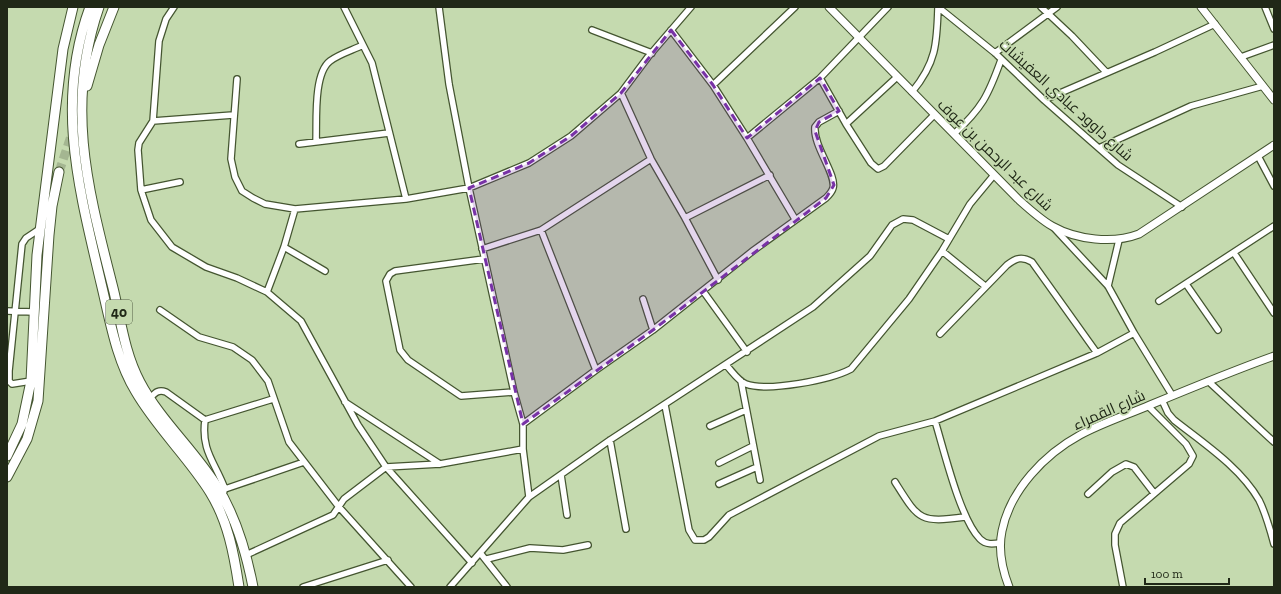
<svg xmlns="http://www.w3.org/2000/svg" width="1281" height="594" font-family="'Zilla Slab',Cairo,serif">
	<rect width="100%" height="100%" fill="#c5daaf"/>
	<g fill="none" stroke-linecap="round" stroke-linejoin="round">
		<!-- primary-tunnel -->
		<path stroke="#a4b691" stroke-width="9" stroke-dasharray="9 4.5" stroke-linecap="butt" d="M59 172 73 130"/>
		<defs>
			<path id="minor" d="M174 7 166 19 159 41 153 121 139 143 138 150 141 190 151 220 172 247 206 267 237 278 267 292 301 321 358 425 386 467 472 563
				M344 7 372 63 406 199
				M439 7 449 84 469 188 514 392 523 424V449L529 497
				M938 7 995 53 1044 100 1118 165 1182 207
				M1041 7 1072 36 1106 72
				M1265 7 1274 29
				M592 30 652 53
				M671 30 713 85 747 138 795 219
				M995 53 1057 7
				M1241 57 1274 45
				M820 78 846 124 897 77
				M237 79 231 159 235 177 242 191 253 198 265 204 295 209 406 199 469 188 529 163 571 136 621 93 648 57 691 7
				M713 85 795 7
				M912 92C936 63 937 44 938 7
				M621 93 651 159 685 218 718 280
				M1044 100 1155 52 1215 24
				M153 121 233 115
				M846 124 871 163 878 169 884 166 934 115
				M954 134C982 108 988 96 1001 60
				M747 138 820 78 888 7
				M316 142C317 122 313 74 330 61 339 54 353 50 363 45
				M299 144 389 133
				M1099 148 1191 106 1263 86
				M1258 156 1274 186
				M141 190 180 182
				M685 218 770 175
				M1054 228 1108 286 1134 333 1172 395
				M541 230 596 370
				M284 247 325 271
				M482 249 541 230 651 159
				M942 251 985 286
				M1234 253 1274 313
				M484 259 395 271 390 274 386 281 400 350 408 360 461 396 514 392
				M1186 284 1218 330
				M1108 286 1119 240
				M703 291 747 352
				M267 292 284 247 295 209
				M643 299 653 330
				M1159 301 1274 226
				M160 310 199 337 233 347 252 360 268 381 289 442 339 507 411 587
				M7 311 33 312
				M940 334 1007 265C1016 258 1022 256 1032 262L1097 353
				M726 365C732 371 738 381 746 384 768 392 830 380 851 369L909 299 942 251 970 204 994 175
				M31 381 12 384 9 381V371L22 244 26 238 41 228
				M741 381 760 480
				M1208 381 1274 442
				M150 398C155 393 158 389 166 392L205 420 273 399
				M1162 400 1168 413 1174 420C1203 443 1240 467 1259 500 1266 514 1270 529 1274 544
				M345 402 440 464
				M665 405 689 530 695 540H704L709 537 729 515 879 436 935 421 1097 353 1134 333
				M205 420C201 451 215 462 225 489
				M935 421C944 450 960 519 980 539 986 545 993 544 1000 543
				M523 424 596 370 653 330 754 250 826 198C829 195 832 192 833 188 837 175 813 146 815 127L819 122 839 111
				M710 426 746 410
				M610 440 626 529
				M719 463 753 446
				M561 475 567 515
				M895 482C919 520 919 523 965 517
				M719 484 757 467
				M1088 494 1112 472 1126 464 1134 467 1154 493
				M222 495 225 489 304 462
				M481 554 507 587
				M246 555 333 515 344 499 386 467 440 464 523 449
				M487 559 530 548 563 550 588 545
				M303 587 388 560
				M450 587 529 497 610 440 813 307 870 256 892 225 903 219 913 220 949 239
				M1123 587 1115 545V534L1120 523 1189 464 1193 456 1186 444 1148 406"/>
			<path id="tertiary" d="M829 7 1018 199C1028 208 1040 219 1052 226 1077 240 1113 244 1139 234L1274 145
				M1201 7 1274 100
				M1009 587C1002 569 998 550 1002 531 1010 490 1045 454 1080 435 1102 423 1127 415 1150 405 1191 388 1232 371 1274 356"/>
			<path id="primary" d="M87 86 99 45 114 7
				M7 456 22 424 31 381 37 255 63 49 73 7
				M7 477 27 439 38 401 49 235 52 206 59 172"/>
			<path id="trunk" d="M90 7C55 102 79 189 101 283 110 320 116 359 136 392 157 428 188 457 210 492 228 521 234 554 239 587
				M99 7C64 108 89 193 114 292 121 322 125 354 140 382 160 420 193 449 216 485 236 516 246 551 253 587"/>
		</defs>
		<!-- minor casing -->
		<use href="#minor" stroke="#445530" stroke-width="8"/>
		<!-- tertiary casing -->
		<use href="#tertiary" stroke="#445530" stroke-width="9"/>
		<!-- primary casing -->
		<use href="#primary" stroke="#445530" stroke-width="11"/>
		<!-- trunk casing -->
		<use href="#trunk" stroke="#445530" stroke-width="11"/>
		<!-- minor -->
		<use href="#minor" stroke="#fff" stroke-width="5.5"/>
		<!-- tertiary -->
		<use href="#tertiary" stroke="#fff" stroke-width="7"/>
		<!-- primary -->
		<use href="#primary" stroke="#fff" stroke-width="9"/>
		<!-- trunk -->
		<use href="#trunk" stroke="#fff" stroke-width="9"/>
	</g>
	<!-- marked area -->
	<path fill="#7832a6" fill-opacity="0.2" stroke="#7832a6" stroke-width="3" stroke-dasharray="8 5" stroke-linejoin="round" d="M671 30 713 85 747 138 820 78 839 111 819 122 815 131 834 185 826 198 653 330 523 424 469 188 529 163 571 136 621 93Z"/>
	<g text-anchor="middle" stroke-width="3.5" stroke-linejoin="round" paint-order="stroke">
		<!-- shield labels -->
		<rect fill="#c5daaf" stroke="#525d45" stroke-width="1" x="106" y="300" width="26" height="24" rx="3"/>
		<g font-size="14" font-weight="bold" fill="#202817">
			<text x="119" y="317">40</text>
		</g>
		<!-- street labels -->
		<g font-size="15" fill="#202817" stroke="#c5daaf">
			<text transform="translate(1066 100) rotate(42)" y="5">شارع داوود عبادي العفيشات</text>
			<text transform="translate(995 155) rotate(44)" y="5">شارع عبد الرحمن بن عوف</text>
			<text transform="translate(1109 410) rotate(-24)" y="5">شارع القمراء</text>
		</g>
	</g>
	<!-- border -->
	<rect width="1281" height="594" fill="none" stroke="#202817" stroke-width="16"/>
	<!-- scale -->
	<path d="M1145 578v6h84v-6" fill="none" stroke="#202817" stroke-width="2"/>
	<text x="1151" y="578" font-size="12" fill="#202817" stroke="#c5daaf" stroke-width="3" paint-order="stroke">100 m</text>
</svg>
